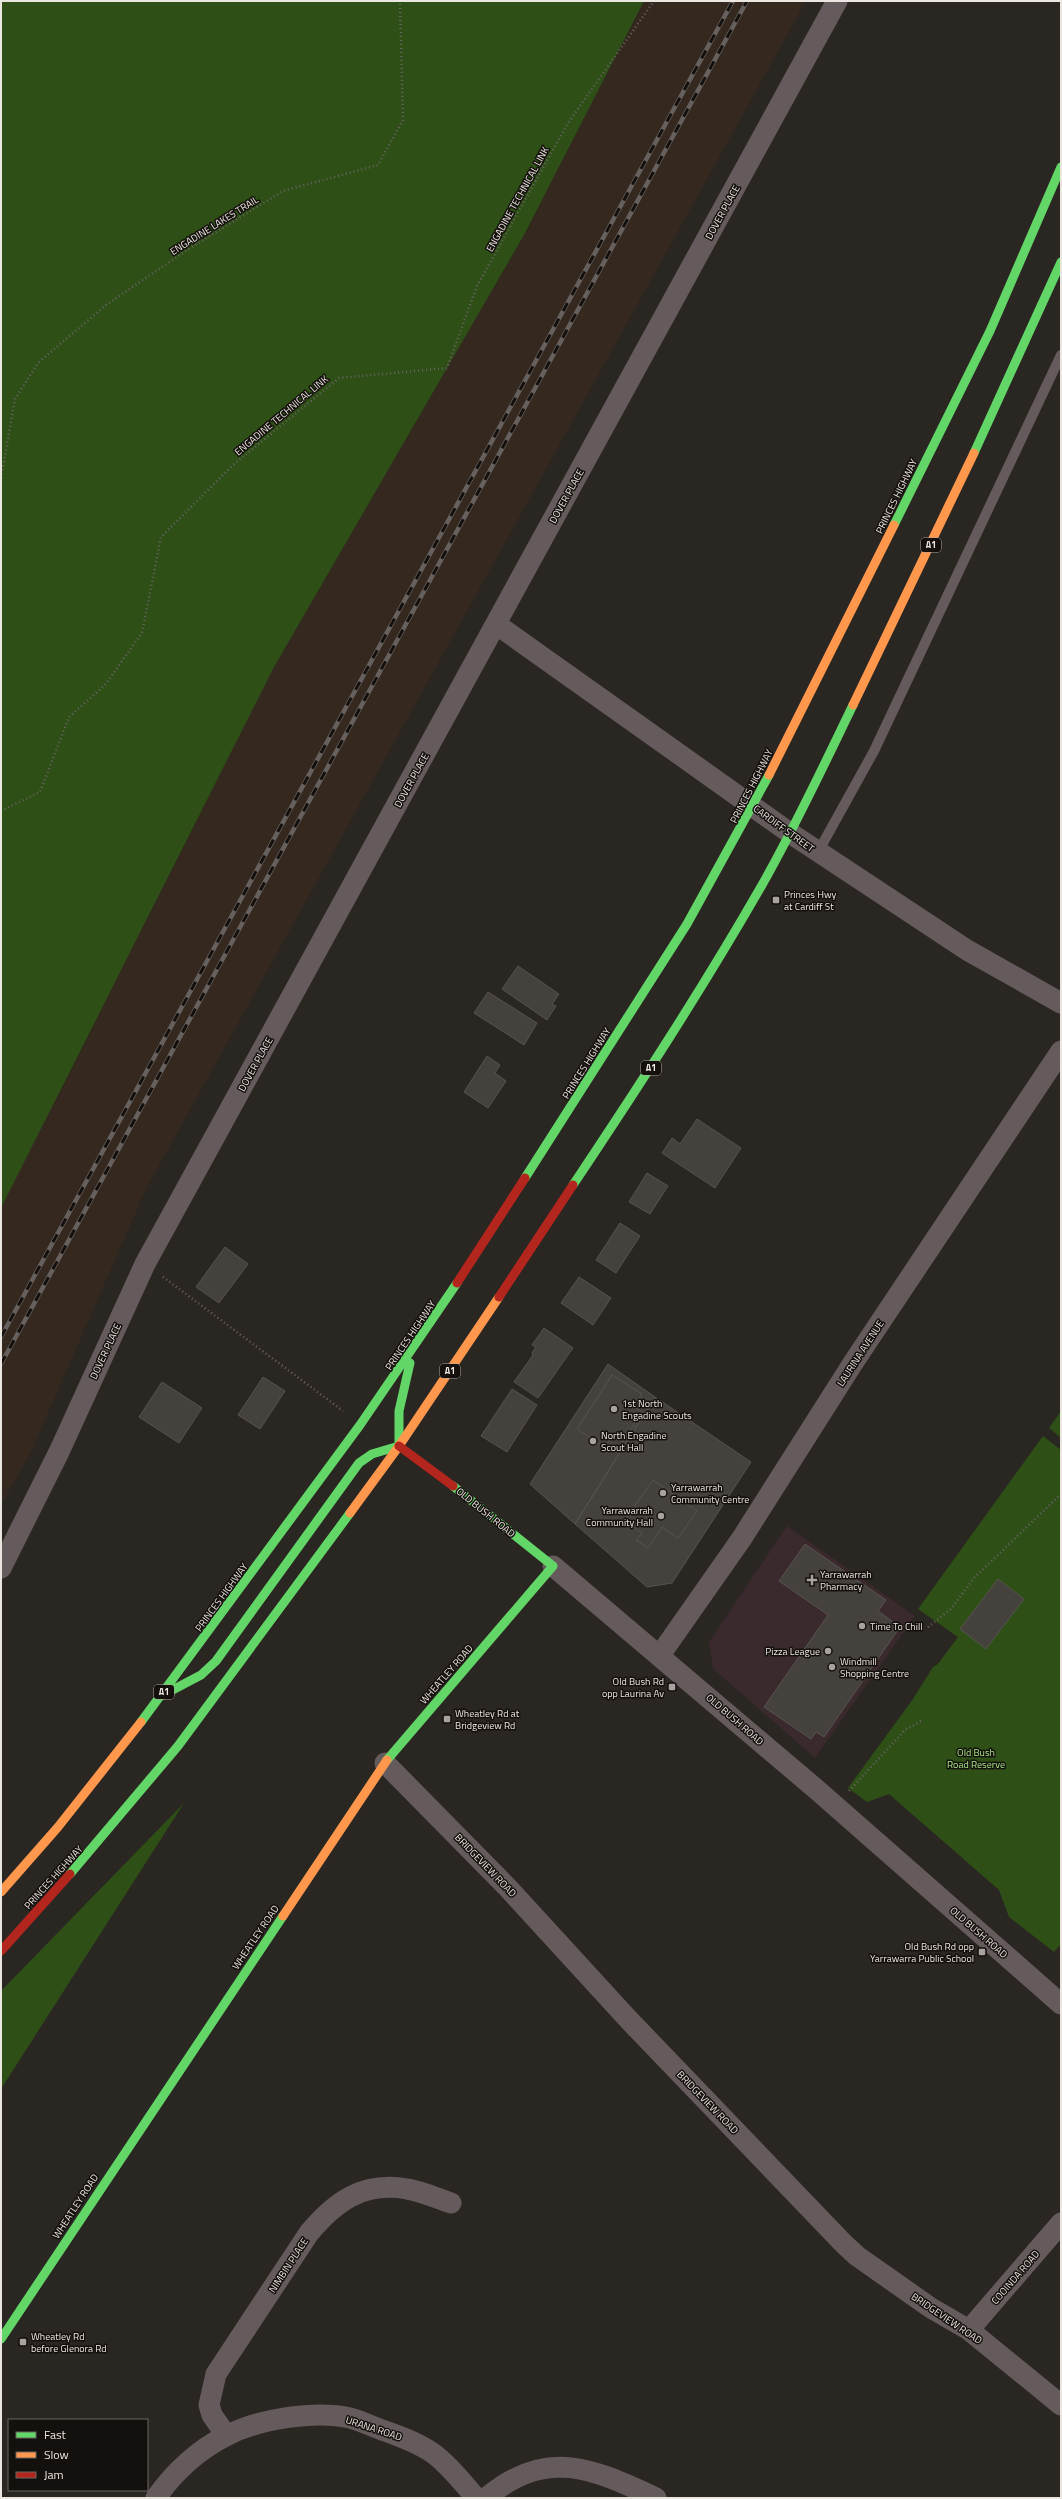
<svg xmlns="http://www.w3.org/2000/svg" width="1062" height="2499" font-family="'Titillium Web',sans-serif">
	<rect width="100%" height="100%" fill="#2a2622"/>
	<!-- commercial -->
	<path fill="#3a292d" d="M787 1526 915 1616 815 1758 713 1669 709 1642Z"/>
	<!-- built -->
	<path fill="#35291f" d="M644 1H806L146 1189 31 1452 1 1505V1208L274 667 524 235Z"/>
	<!-- green -->
	<path fill="#2e5017" d="M1 1H644L524 235 274 667 1 1208Z
		M1061 1411V1438L1049 1428Z
		M1043 1436 1061 1450V1944L1054 1952 1009 1917 999 1890 889 1794 867 1802 848 1788 913 1699 933 1667 938 1664 958 1637 918 1609Z
		M184 1803 1 2089V1991Z"/>
	<!-- building -->
	<path fill="#45423e" stroke="#57534f" d="M518 966 559 994 552 1004 556 1006 547 1020 502 989Z
		M488 992 537 1023 524 1045 474 1013Z
		M487 1056 500 1065 495 1073 506 1081 488 1108 464 1092Z
		M697 1119 741 1148 715 1188 662 1153 672 1138 680 1144Z
		M647 1173 668 1186 650 1214 629 1202Z
		M620 1223 640 1236 616 1273 596 1260Z
		M225 1247 248 1264 219 1303 196 1287Z
		M579 1277 611 1298 593 1325 561 1303Z
		M544 1328 573 1348 538 1398 514 1382 533 1355 532 1353 536 1347 532 1345Z
		M608 1364 655 1397 575 1524 530 1484Z
		M612 1375 642 1394 634 1407 642 1412 623 1442 613 1435 605 1447 577 1429Z
		M263 1377 285 1391 260 1429 238 1415Z
		M162 1382 202 1408 179 1443 139 1417Z
		M512 1389 537 1405 507 1452 481 1436Z
		M655 1397 751 1462 672 1583 647 1587 575 1524Z
		M653 1480 697 1511 678 1538 662 1527 648 1548 636 1540 642 1533 624 1521Z
		M805 1544 886 1600 878 1611 900 1627 824 1737 816 1732 811 1739 764 1707 828 1615 779 1581Z
		M998 1579 1024 1599 986 1649 960 1629Z"/>
	<g fill="none" stroke-linecap="round" stroke-linejoin="round">
		<!-- path -->
		<path stroke="#6b6263" stroke-width="2.5" stroke-dasharray="1 3" stroke-linecap="butt" d="M1 478 15 399 38 363 106 305 187 250 283 191 378 165 403 120 400 1
			M1 811 40 792 69 717 105 685 142 633 161 537 233 465 339 378 447 368 477 286 568 123 654 1
			M163 1277 343 1411
			M928 1627 951 1609 974 1578 1061 1494
			M849 1791 905 1730 923 1720"/>
		<!-- lane -->
		<path stroke="#665b5c" stroke-width="10" d="M818 852 874 751 1061 355"/>
		<!-- street -->
		<path stroke="#665b5c" stroke-width="21" d="M496 624 790 833 967 950 1061 1003
			M553 1566 816 1789 1061 2004
			M1 1568 59 1452 145 1264 837 1
			M660 1655 742 1538 853 1363 1061 1051
			M385 1763 509 1889 628 2019 844 2244 857 2256 931 2308 969 2330 1061 2405
			M969 2330 1061 2223
			M226 2435 212 2415 209 2405 216 2374 309 2233C335 2202 363 2181 407 2189 421 2191 436 2198 451 2203
			M156 2498C173 2473 199 2449 226 2436 258 2419 315 2410 350 2418 362 2421 373 2427 385 2431 401 2437 419 2443 434 2454 450 2466 463 2483 476 2498
			M486 2498C546 2447 592 2468 656 2498"/>
		<!-- fast -->
		<path stroke="#63d668" stroke-width="9" d="M974 453 1061 262
			M894 525 990 331 1061 167
			M525 1178 687 924 769 775
			M573 1185C639 1086 703 988 762 885 795 827 824 765 853 705
			M399 1446V1411L410 1363
			M163 1695 201 1675 216 1661 359 1463 372 1454 399 1446
			M141 1722 360 1425 457 1283
			M387 1760 553 1566 453 1486
			M70 1874 178 1746 350 1513
			M1 2339 283 1916"/>
		<!-- slow -->
		<path stroke="#ff974d" stroke-width="9" d="M853 705 974 453
			M769 775 894 525
			M350 1513 399 1446 499 1297
			M1 1892 58 1827 141 1722
			M283 1916 387 1760"/>
		<!-- jam -->
		<path stroke="#b3261e" stroke-width="9" d="M457 1283 525 1178
			M499 1297 573 1185
			M399 1446 453 1486
			M1 1951 70 1874"/>
		<defs>
			<path id="rail" d="M1 1337 733 1
				M1 1364 747 1"/>
		</defs>
		<!-- rail casing -->
		<use href="#rail" stroke="#66605e" stroke-width="4.5"/>
		<!-- rail -->
		<use href="#rail" stroke="#14100d" stroke-width="3" stroke-dasharray="9" stroke-linecap="butt"/>
	</g>
	<!-- markers -->
	<g fill="#a8a39e" stroke="#14100d" stroke-width="1.5">
		<rect x="772" y="896" width="8" height="8" rx="2"/>
		<circle cx="614" cy="1409" r="4"/>
		<circle cx="593" cy="1441" r="4"/>
		<circle cx="663" cy="1493" r="4"/>
		<circle cx="661" cy="1516" r="4"/>
		<path d="M810 1574h4v4h4v4h-4v4h-4v-4h-4v-4h4z"/>
		<circle cx="862" cy="1626" r="4"/>
		<circle cx="828" cy="1651" r="4"/>
		<circle cx="832" cy="1667" r="4"/>
		<rect x="668" y="1683" width="8" height="8" rx="2"/>
		<rect x="443" y="1715" width="8" height="8" rx="2"/>
		<rect x="978" y="1948" width="8" height="8" rx="2"/>
		<rect x="19" y="2338" width="8" height="8" rx="2"/>
	</g>
	<g text-anchor="middle" stroke-width="3" stroke-linejoin="round" paint-order="stroke">
		<!-- shield labels -->
		<g fill="#14100d" stroke="#aba6a1" stroke-width="1">
			<rect x="921" y="538" width="20" height="14" rx="3"/>
			<rect x="641" y="1061" width="20" height="14" rx="3"/>
			<rect x="440" y="1364" width="20" height="14" rx="3"/>
			<rect x="154" y="1685" width="20" height="14" rx="3"/>
		</g>
		<g font-size="9" font-weight="bold" fill="#ece6e1">
			<text x="931" y="548">A1</text>
			<text x="651" y="1071">A1</text>
			<text x="450" y="1374">A1</text>
			<text x="164" y="1695">A1</text>
		</g>
		<!-- street labels -->
		<g font-size="10" fill="#ece6e1" stroke="#14100d">
			<text transform="translate(517 199) rotate(-61)" y="4">ENGADINE TECHNICAL LINK</text>
			<text transform="translate(722 212) rotate(-61)" y="4">DOVER PLACE</text>
			<text transform="translate(214 225) rotate(-32)" y="4">ENGADINE LAKES TRAIL</text>
			<text transform="translate(281 415) rotate(-40)" y="4">ENGADINE TECHNICAL LINK</text>
			<text transform="translate(566 496) rotate(-61)" y="4">DOVER PLACE</text>
			<text transform="translate(896 496) rotate(-64)" y="4">PRINCES HIGHWAY</text>
			<text transform="translate(411 780) rotate(-61)" y="4">DOVER PLACE</text>
			<text transform="translate(751 786) rotate(-63)" y="4">PRINCES HIGHWAY</text>
			<text transform="translate(784 828) rotate(36)" y="4">CARDIFF STREET</text>
			<text transform="translate(586 1063) rotate(-58)" y="4">PRINCES HIGHWAY</text>
			<text transform="translate(255 1064) rotate(-61)" y="4">DOVER PLACE</text>
			<text transform="translate(410 1335) rotate(-56)" y="4">PRINCES HIGHWAY</text>
			<text transform="translate(105 1351) rotate(-65)" y="4">DOVER PLACE</text>
			<text transform="translate(860 1353) rotate(-57)" y="4">LAURINA AVENUE</text>
			<text transform="translate(486 1512) rotate(39)" y="4">OLD BUSH ROAD</text>
			<text transform="translate(221 1597) rotate(-54)" y="4">PRINCES HIGHWAY</text>
			<text transform="translate(446 1674) rotate(-49)" y="4">WHEATLEY ROAD</text>
			<text transform="translate(735 1719) rotate(41)" y="4">OLD BUSH ROAD</text>
			<text transform="translate(486 1865) rotate(46)" y="4">BRIDGEVIEW ROAD</text>
			<text transform="translate(53 1877) rotate(-48)" y="4">PRINCES HIGHWAY</text>
			<text transform="translate(979 1932) rotate(41)" y="4">OLD BUSH ROAD</text>
			<text transform="translate(255 1937) rotate(-56)" y="4">WHEATLEY ROAD</text>
			<text transform="translate(708 2102) rotate(46)" y="4">BRIDGEVIEW ROAD</text>
			<text transform="translate(75 2206) rotate(-57)" y="4">WHEATLEY ROAD</text>
			<text transform="translate(288 2265) rotate(-57)" y="4">NIMBIN PLACE</text>
			<text transform="translate(1015 2277) rotate(-49)" y="4">COOINDA ROAD</text>
			<text transform="translate(947 2318) rotate(34)" y="4">BRIDGEVIEW ROAD</text>
			<text transform="translate(374 2428) rotate(18)" y="4">URANA ROAD</text>
		</g>
		<!-- poi labels -->
		<g font-size="10" fill="#ece6e1" stroke="#14100d" text-anchor="start">
			<text x="784" y="898">Princes Hwy<tspan x="784" dy="12">at Cardiff St</tspan></text>
			<text x="622" y="1407">1st North<tspan x="622" dy="12">Engadine Scouts</tspan></text>
			<text x="601" y="1439">North Engadine<tspan x="601" dy="12">Scout Hall</tspan></text>
			<text x="671" y="1491">Yarrawarrah<tspan x="671" dy="12">Community Centre</tspan></text>
			<text x="653" y="1514" text-anchor="end">Yarrawarrah<tspan x="653" dy="12">Community Hall</tspan></text>
			<text x="820" y="1578">Yarrawarrah<tspan x="820" dy="12">Pharmacy</tspan></text>
			<text x="870" y="1630">Time To Chill</text>
			<text x="820" y="1655" text-anchor="end">Pizza League</text>
			<text x="840" y="1665">Windmill<tspan x="840" dy="12">Shopping Centre</tspan></text>
			<text x="664" y="1685" text-anchor="end">Old Bush Rd<tspan x="664" dy="12">opp Laurina Av</tspan></text>
			<text x="455" y="1717">Wheatley Rd at<tspan x="455" dy="12">Bridgeview Rd</tspan></text>
			<text x="974" y="1950" text-anchor="end">Old Bush Rd opp<tspan x="974" dy="12">Yarrawarra Public School</tspan></text>
			<text x="31" y="2340">Wheatley Rd<tspan x="31" dy="12">before Glenora Rd</tspan></text>
		</g>
		<!-- park labels -->
		<g font-size="10" fill="#a8e786" stroke="#14100d">
			<text x="976" y="1756">Old Bush<tspan x="976" dy="12">Road Reserve</tspan></text>
		</g>
	</g>
	<!-- border -->
	<rect width="1062" height="2499" fill="none" stroke="#ece6e1" stroke-width="4"/>
	<!-- legend -->
	<rect x="8" y="2419" width="140" height="72" fill="#14100d" stroke="#6a6662"/>
	<rect x="16" y="2432" width="20" height="6" fill="#63d668" stroke="#6a6662"/>
	<text x="44" y="2439" font-size="12" fill="#ece6e1">Fast</text>
	<rect x="16" y="2452" width="20" height="6" fill="#ff974d" stroke="#6a6662"/>
	<text x="44" y="2459" font-size="12" fill="#ece6e1">Slow</text>
	<rect x="16" y="2472" width="20" height="6" fill="#b3261e" stroke="#6a6662"/>
	<text x="44" y="2479" font-size="12" fill="#ece6e1">Jam</text>
</svg>
